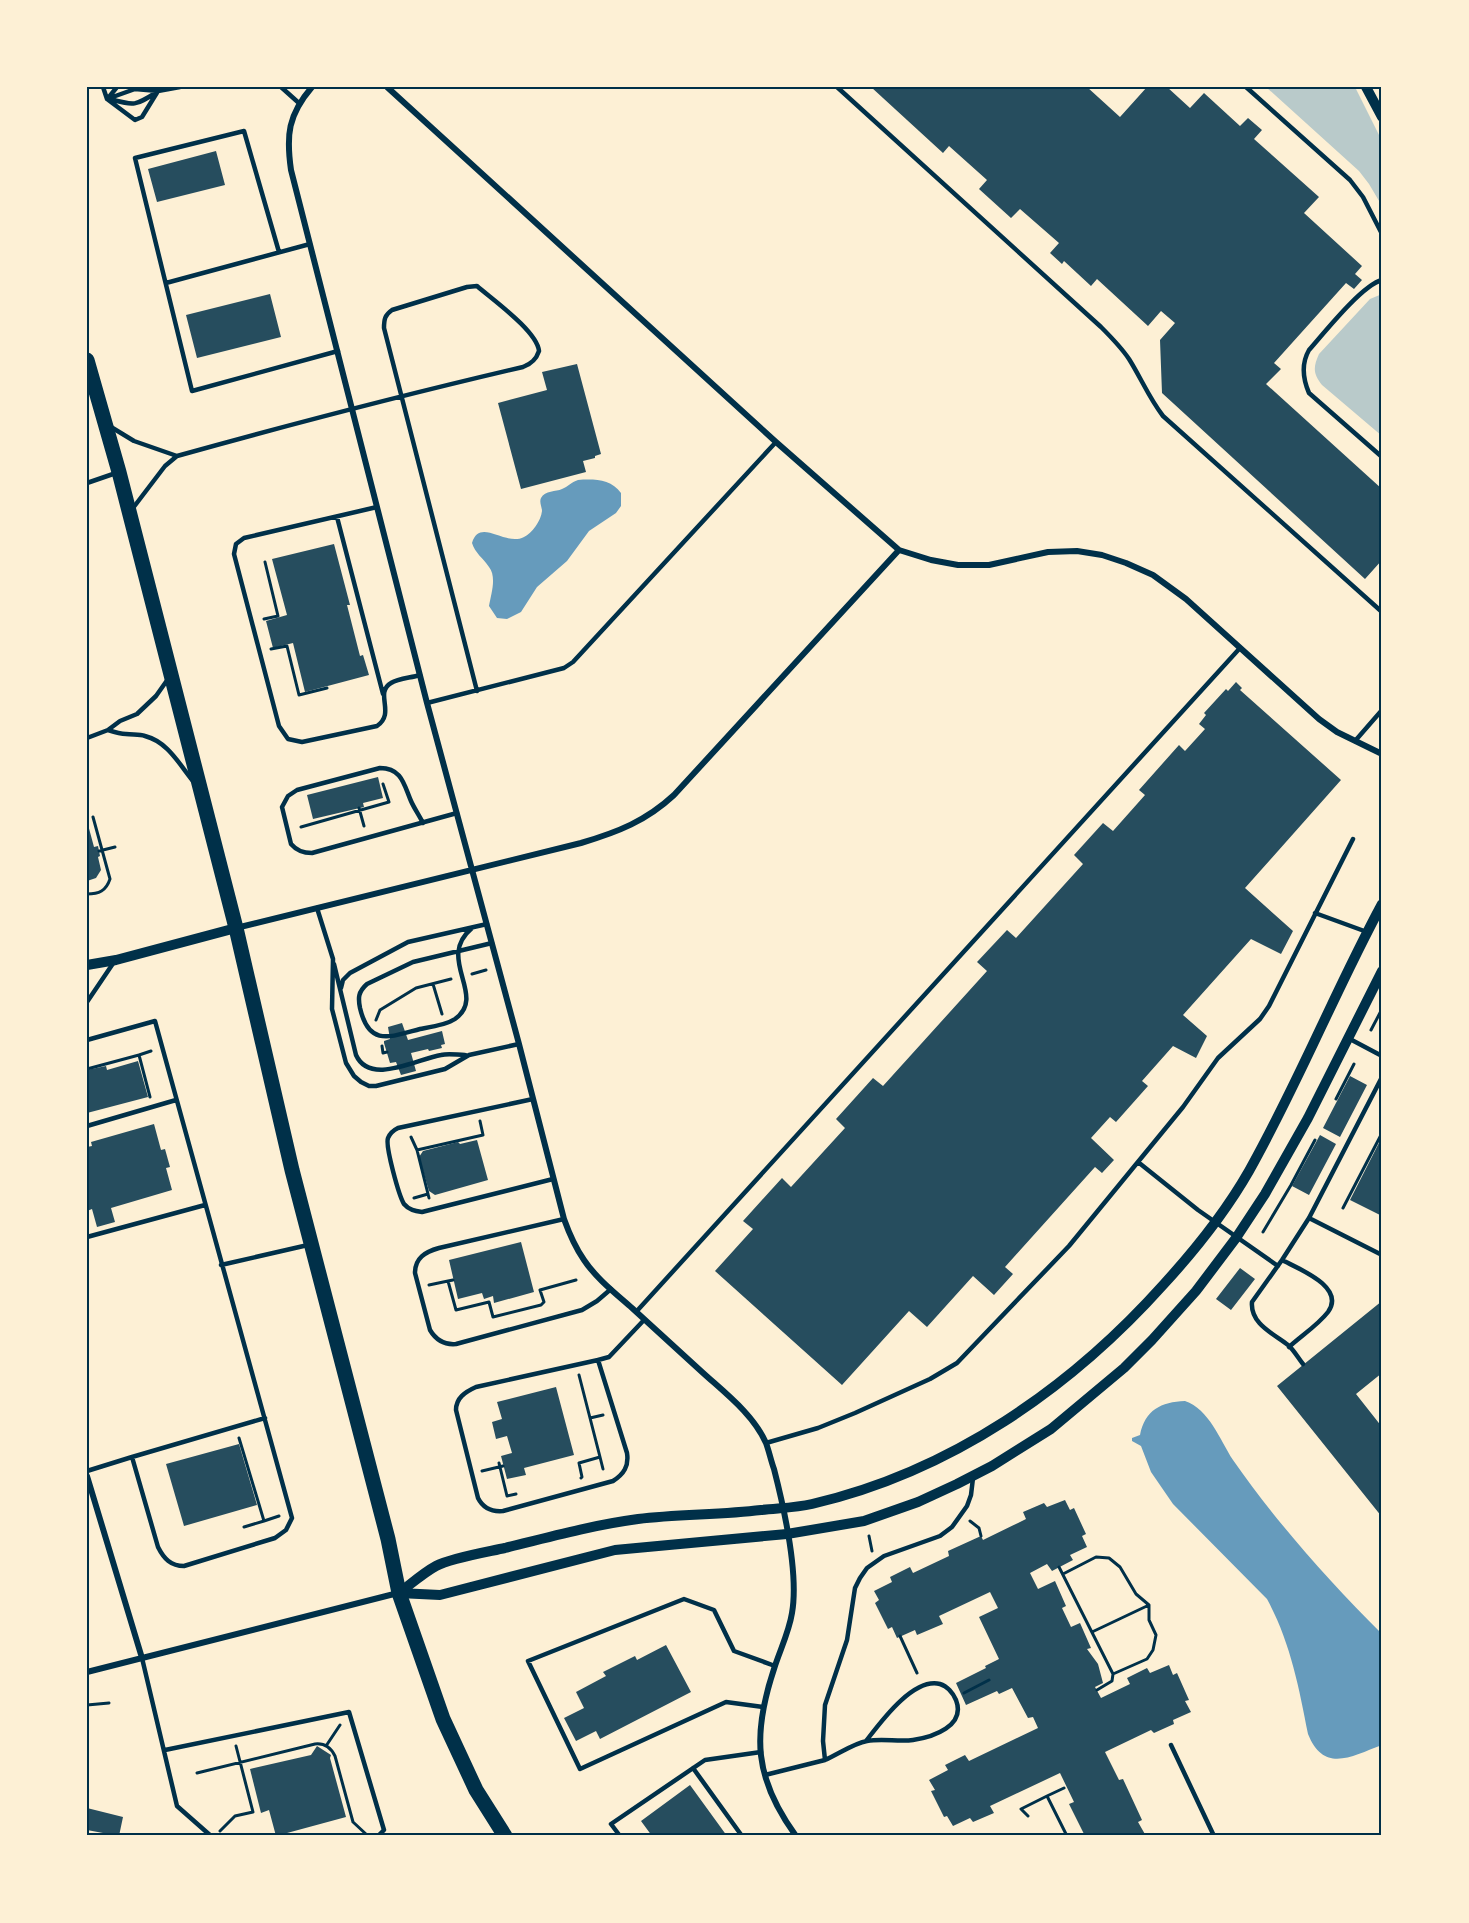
<svg xmlns="http://www.w3.org/2000/svg" width="1469" height="1923" font-family="'Noto Serif',serif">
	<rect width="100%" height="100%" fill="#fdf0d5"/>
	<!-- green -->
	<path fill="#b9caca" d="M1266 87H1355L1382 141V206L1369 184 1359 171Z
		M1382 294V436L1322 385C1313 374 1313 367 1319 354L1370 299Z"/>
	<!-- water -->
	<path fill="#669bbc" d="M578 480C594 479 611 479 621 493V506L616 513 589 531 567 561 537 587 521 612 507 619 497 618 489 606C491 594 497 577 489 567 483 558 475 553 472 543 480 517 505 547 524 537 532 533 541 521 542 511 542 507 539 502 541 498 545 490 556 492 562 489 568 487 571 482 578 480Z
		M1185 1401C1209 1409 1220 1440 1233 1460 1277 1523 1328 1580 1382 1634V1745C1352 1756 1324 1774 1308 1734 1299 1687 1290 1641 1267 1599L1173 1504 1151 1472 1141 1446 1132 1441V1438L1140 1435C1145 1410 1161 1402 1185 1401Z"/>
	<!-- building -->
	<path fill="#264d5e" d="M871 87H1087L1120 117 1147 87H1167L1190 108 1204 93 1240 126 1248 118 1262 130 1254 139 1319 197 1304 213 1362 266 1355 274 1362 280 1354 289 1346 283 1274 363 1281 369 1266 384 1382 489V560L1365 579 1162 393 1160 340 1175 323 1161 311 1148 326 1097 279 1091 286 1064 261 1062 264 1050 253 1059 243 1020 209 1011 218 979 189 987 180 949 146 943 153Z
		M216 151 225 185 157 202 148 169Z
		M270 294 281 337 197 358 186 315Z
		M577 364 601 454 595 456V458L583 461 586 472 521 489 498 403 547 390 542 372Z
		M334 544 350 605H347L360 656 363 655 369 675 305 692 293 643 273 648 266 621 287 615 272 559Z
		M1236 682 1242 688 1240 690 1341 780 1245 888 1293 931 1281 954 1251 939 1183 1015 1207 1036 1196 1058 1173 1046 1142 1081 1148 1086 1116 1122 1110 1117 1091 1138 1114 1160 1102 1173 1095 1167 1005 1267 1013 1274 994 1295 973 1276 927 1327 909 1311 842 1385 715 1271 753 1229 743 1221 782 1178 791 1187 845 1128 836 1119 873 1078 883 1086 987 971 977 962 1007 930 1016 938 1083 864 1074 855 1103 823 1113 831 1145 795 1139 790 1179 745 1185 751 1205 729 1199 724 1206 715 1204 713 1226 689 1228 691Z
		M378 777 383 798 363 803 364 807 313 819 307 795Z
		M87 821 94 847 98 846 100 856 98 857 101 870 96 878 87 881Z
		M402 1023 408 1040 442 1031 445 1044 441 1045 442 1048 429 1051 428 1049 411 1053 416 1071 401 1075 396 1062 390 1063 384 1043V1041L390 1039 388 1027Z
		M138 1061 148 1097 87 1113V1070L106 1066 107 1070Z
		M1350 1076 1367 1085 1340 1137 1323 1128Z
		M154 1124 161 1150 165 1149 170 1167 166 1168 172 1190 111 1208 115 1222 97 1227 92 1209 87 1211V1147L92 1146 91 1142Z
		M1320 1135 1336 1144 1309 1195 1292 1186Z
		M1382 1137V1216L1350 1200Z
		M477 1140 488 1180 435 1195 429 1191 419 1157 423 1151 458 1142 460 1144Z
		M521 1242 534 1292 494 1303 493 1296 484 1299 482 1293 458 1299 449 1260Z
		M1240 1268 1255 1279 1231 1310 1216 1299Z
		M1382 1301V1373L1356 1394 1382 1427V1517L1277 1386Z
		M556 1387 574 1455 524 1468 526 1475 507 1479 501 1456 512 1453 507 1436 496 1439 492 1422 502 1419 497 1402Z
		M239 1444 257 1505 184 1526 166 1464Z
		M1065 1500 1070 1510 1074 1508 1086 1534 1082 1536 1087 1547 1070 1555 1073 1560 1052 1571 1047 1564 1030 1573 1038 1589 1055 1581 1066 1606 1062 1608 1071 1627 1080 1623 1091 1648 1087 1649 1098 1664 1103 1683 1095 1687 1101 1698 1130 1684 1127 1678 1147 1668 1150 1673 1169 1665 1173 1675 1177 1673 1189 1700 1185 1701 1191 1712 1173 1720 1174 1724 1154 1733 1151 1730 1105 1752 1119 1780 1123 1779 1142 1820 1138 1822 1146 1836H1085L1069 1804 1074 1802 1060 1773 990 1806 994 1813 973 1822 970 1818 953 1826 947 1816 944 1817 931 1791 935 1790 929 1780 948 1770 945 1765 965 1755 969 1761 1038 1728 1033 1717 1028 1718 1012 1688 999 1694 997 1691 966 1705 956 1683 986 1668 985 1666 999 1659 979 1617 998 1608 990 1592 939 1616 943 1624 917 1635 915 1630 897 1638 892 1627 888 1629 875 1603 879 1600 874 1591 892 1582 890 1577 910 1567 913 1573 949 1556 948 1551 981 1536 983 1540 1026 1519 1023 1512 1044 1503 1047 1507Z
		M666 1645 691 1692 600 1739 596 1731 576 1741 564 1718 584 1708 576 1692 606 1676 603 1672 635 1656 637 1660Z
		M317 1746 331 1755 330 1758 346 1817 276 1836 269 1810 261 1813 250 1769 311 1755Z
		M690 1785 727 1836H652L641 1821Z
		M87 1808 123 1817 119 1836 87 1830Z"/>
	<g fill="none" stroke-linecap="round" stroke-linejoin="round">
		<!-- path -->
		<path stroke="#003049" stroke-width="3" d="M264 619 278 616 265 562
			M271 649 287 646 299 695 327 688
			M359 808 364 826
			M301 827 389 802 383 784
			M99 851 115 847
			M87 894C99 894 106 891 110 879L93 817
			M472 974 486 970
			M433 984 442 1014
			M376 1020 380 1010 416 988 451 979
			M1371 1030 1382 1009
			M382 1046 383 1053 387 1052
			M139 1055 151 1051
			M87 1069 139 1055 150 1097
			M1336 1099 1354 1064
			M411 1137 417 1150 483 1135 480 1121
			M417 1150 429 1198
			M414 1198 428 1194
			M1343 1208 1382 1133
			M1263 1232 1291 1185 1315 1140
			M453 1280 448 1281 456 1310 489 1302 493 1317 541 1305 544 1302 540 1290 576 1280
			M429 1285 448 1281
			M579 1375 600 1457 579 1463 582 1477 581 1478
			M590 1418 603 1415
			M239 1438 264 1521 244 1527
			M600 1457 603 1469
			M499 1463 507 1496 516 1494
			M482 1471 503 1466
			M264 1521 279 1516
			M970 1521 979 1528 981 1536
			M869 1536 872 1551
			M1059 1567 1113 1674 1147 1659 1153 1650 1156 1635 1149 1620V1605L1136 1594 1120 1567 1109 1558 1096 1557 1063 1574
			M1092 1632 1149 1605
			M900 1636 917 1673
			M1097 1690 1112 1681 1113 1674
			M964 1693 989 1680
			M87 1705 109 1703
			M326 1746 340 1725
			M197 1773 315 1744C324 1743 331 1748 335 1756L353 1822 367 1835
			M1047 1796 1064 1788
			M1028 1816 1021 1809 1047 1796 1067 1836
			M220 1831 235 1816 253 1812 236 1746"/>
		<!-- service -->
		<path stroke="#003049" stroke-width="4.5" d="M103 87 107 99 135 120 142 117 158 91
			M281 87 300 104
			M837 87 1101 327C1111 337 1121 347 1129 359 1141 378 1149 398 1163 416L1382 612
			M1246 87 1350 180 1363 197 1382 234
			M109 97 117 87
			M107 99 135 89 158 91 180 87
			M110 99C135 106 135 106 157 92
			M279 252 244 131 135 158 192 391 338 351
			M1382 280C1362 285 1324 333 1309 350 1301 364 1303 379 1309 393L1382 457
			M166 283 310 244
			M111 427 134 441 177 456
			M87 483 116 473
			M377 507 244 538 236 544 234 554 279 726 288 739 302 742 377 726C396 713 374 693 391 683 399 678 411 678 420 675
			M133 508 165 466 177 456C292 424 407 394 523 367 531 364 536 360 539 351 537 331 493 300 477 286L467 287 392 310C385 315 384 319 384 328 415 449 446 570 477 691
			M337 517 383 694
			M427 703 564 668 573 662 776 442
			M108 730C114 732 120 734 126 734 133 735 139 734 145 736 168 742 179 764 193 781
			M87 738 108 730 120 721 137 714 156 696 168 679
			M1355 741 1382 710
			M423 823C419 815 414 808 411 801 404 785 402 768 380 768L297 790 288 796 282 807 291 844C297 851 303 853 312 853L457 813
			M317 908 333 959 332 1009 346 1063 354 1076 361 1082 369 1086H376L445 1069 469 1055 519 1044
			M1315 913 1367 932
			M472 928C435 959 488 995 455 1019 446 1025 431 1027 420 1029 390 1037 369 1047 360 1008 358 998 358 992 367 984L413 962 492 943
			M334 964 356 1055C370 1086 417 1059 441 1055 449 1053 457 1055 465 1055
			M341 988 343 980 350 973 408 942 487 924
			M87 1002 114 962
			M1348 1038 1382 1056
			M87 1040 155 1021 292 1518 286 1530 275 1538 184 1566C171 1566 164 1559 158 1547L132 1457 87 1471
			M533 1099 398 1128C394 1130 390 1133 388 1138 385 1146 399 1196 404 1204 409 1210 415 1211 422 1212L553 1179
			M87 1126 176 1100
			M1138 1162 1198 1210 1278 1266
			M1309 1218 1382 1255
			M564 1219 439 1248C425 1252 415 1258 415 1273L430 1330C436 1340 445 1345 456 1344L582 1310 597 1301 611 1289
			M87 1237 205 1205
			M1282 1260C1299 1269 1346 1287 1328 1312 1318 1325 1301 1336 1289 1347
			M221 1265 308 1245
			M636 1312 1240 648
			M598 1360 627 1453C629 1466 624 1474 613 1481L503 1511C491 1512 483 1508 478 1498L456 1410C456 1398 465 1392 476 1387L598 1360 609 1357 644 1320
			M1303 1364C1298 1358 1294 1350 1288 1345 1274 1334 1250 1324 1252 1302L1282 1260 1309 1218 1382 1077
			M766 1443 818 1428 855 1413 930 1379 957 1363 1069 1246 1183 1107 1218 1058 1260 1019 1269 1006 1353 839
			M132 1457 265 1418
			M142 1658 177 1806 211 1836
			M763 1707 726 1702 580 1769 528 1661 684 1599 714 1610 734 1651 775 1666
			M1171 1745 1214 1836
			M165 1750 349 1712 384 1830 378 1836
			M825 1760C837 1755 854 1743 867 1741 882 1738 898 1742 913 1740 933 1737 966 1726 956 1700 953 1693 947 1686 940 1684 913 1677 880 1723 866 1741
			M693 1768 742 1836
			M765 1775 825 1760 823 1741 825 1705 847 1640 855 1588 860 1578 867 1568 884 1556 940 1536 952 1527 967 1506 971 1495 973 1478
			M620 1836 611 1824 705 1760 761 1752"/>
		<!-- minor -->
		<path stroke="#003049" stroke-width="6" d="M312 87C288 115 286 135 291 170L427 703 519 1044 564 1219C569 1233 575 1247 584 1260 596 1278 615 1293 632 1308 655 1329 679 1351 702 1372 725 1393 753 1414 766 1443 769 1451 771 1461 774 1469 784 1508 799 1573 792 1613 789 1632 780 1650 774 1669 752 1735 754 1778 796 1836
			M387 87 776 442 899 550 931 560 958 565H989L1048 552 1077 551 1102 555 1126 563 1153 575 1186 599 1319 719 1337 732 1382 754
			M236 928 581 843C618 832 646 821 674 795L899 550
			M87 1476 142 1658
			M87 1672 398 1593"/>
		<!-- tertiary -->
		<path stroke="#003049" stroke-width="10" d="M1366 87 1382 117
			M87 965 116 960 236 928
			M399 1593C411 1584 423 1573 436 1566 451 1558 487 1552 505 1548 549 1537 593 1525 638 1519 678 1514 720 1515 761 1510 778 1508 795 1508 812 1504 950 1472 1070 1389 1164 1284 1196 1249 1225 1213 1249 1171 1298 1084 1335 991 1382 904
			M399 1593 440 1595 615 1550 787 1534 864 1521 918 1502 957 1484 992 1466 1051 1429 1124 1368 1152 1340 1196 1291 1236 1238 1265 1194 1308 1118 1382 971"/>
		<!-- primary -->
		<path stroke="#003049" stroke-width="15" d="M87 360 119 472 236 928 292 1170 388 1539 399 1593 443 1719 476 1790 505 1836"/>
	</g>
	<!-- border -->
	<rect width="1469" height="1923" fill="none" stroke="#fdf0d5" stroke-width="177"/>
	<rect x="88" y="88" width="1292" height="1746" fill="none" stroke="#003049" stroke-width="2"/>
</svg>
